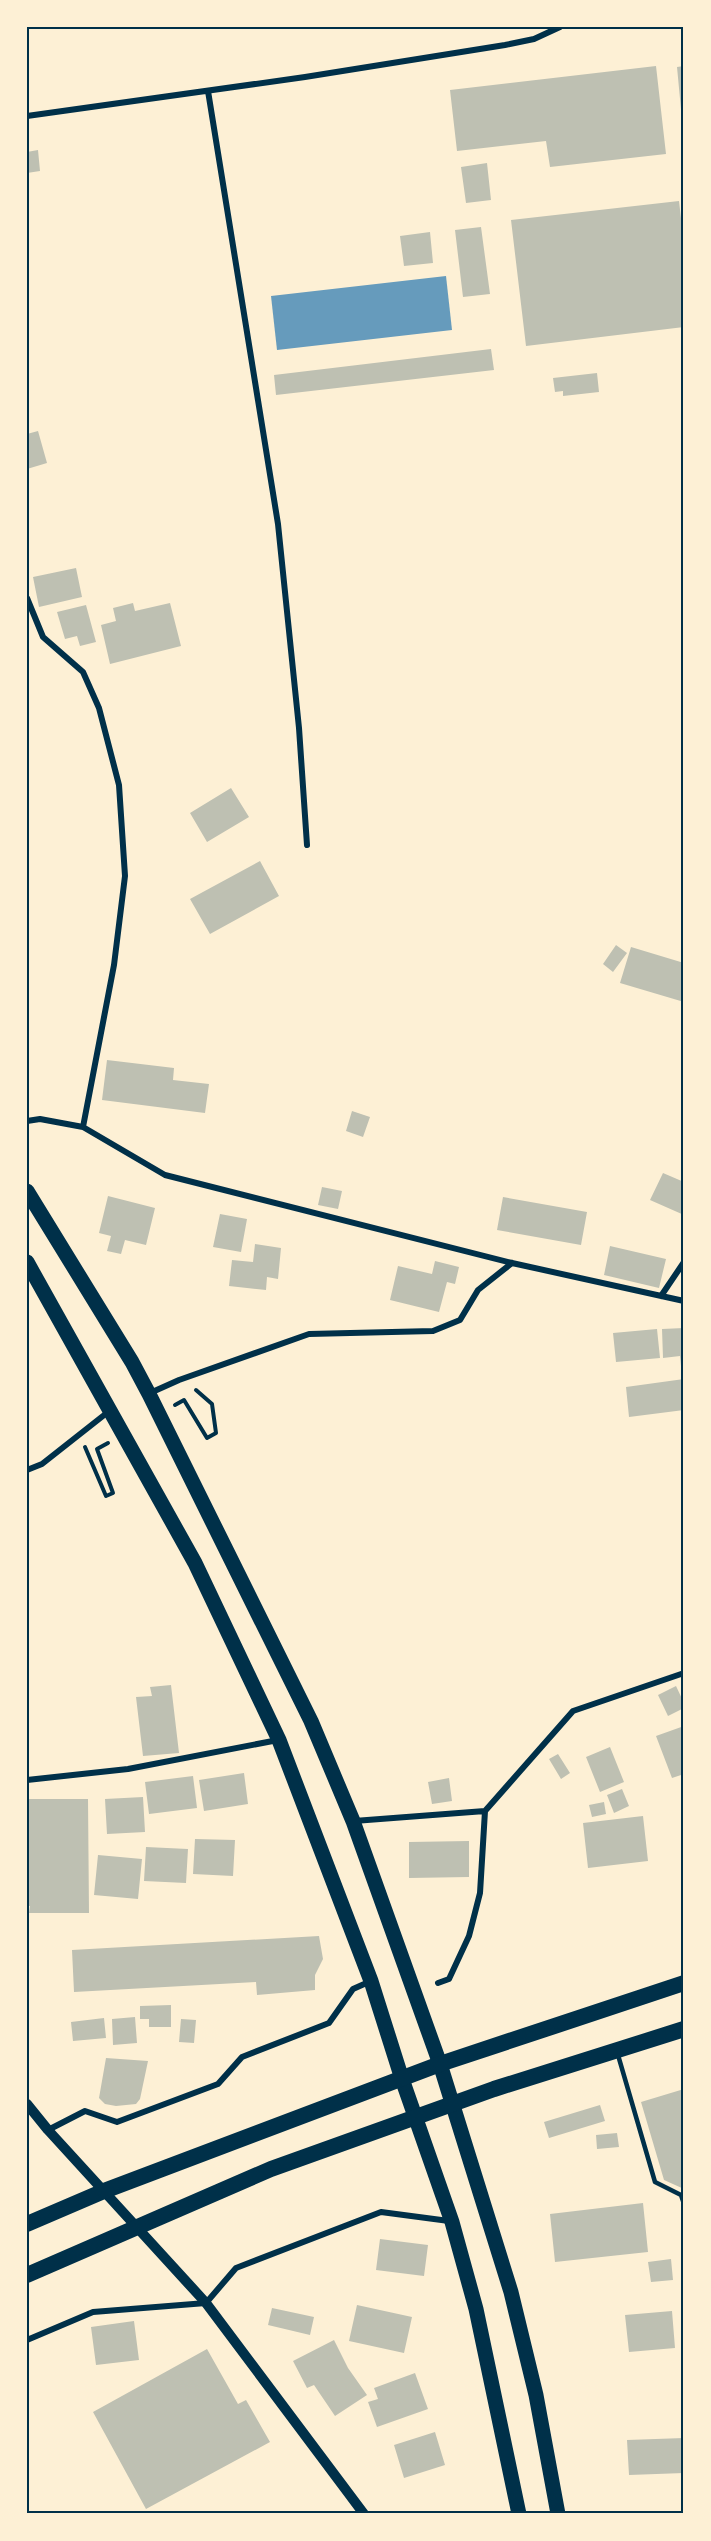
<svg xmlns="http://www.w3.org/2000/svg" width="711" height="2541" font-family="Lato,sans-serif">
	<rect width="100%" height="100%" fill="#fdf0d5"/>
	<!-- water -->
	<path fill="#669bbc" d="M446 276 452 330 277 350 271 296Z"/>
	<!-- building -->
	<path fill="#bec0b2" d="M656 66 666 154 550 167 546 141 457 151 450 90Z
		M684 66V120H682L677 67Z
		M38 150 40 171 27 173V152Z
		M487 163 491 200 466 203 461 167Z
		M679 201 684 244V327L526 346 511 220Z
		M481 227 490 294 463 297 455 230Z
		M430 232 433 263 404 266 400 236Z
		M491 349 494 370 276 395 274 375Z
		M597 373 599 392 563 396V391L555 392 553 378Z
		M38 431 47 463 27 469V434Z
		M76 568 82 597 39 607 33 577Z
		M133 603 135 611 170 603 181 646 110 664 101 625 116 621 113 608Z
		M86 605 96 642 80 646 77 636 65 639 57 612Z
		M231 788 249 817 207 842 190 813Z
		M260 861 279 896 210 934 190 899Z
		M616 945 627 953 613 972 603 964Z
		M631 947 684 963V1002L620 983Z
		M107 1060 174 1068 173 1080 209 1084 205 1113 102 1100Z
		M352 1111 370 1117 363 1137 346 1131Z
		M663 1173 684 1182V1215L650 1200Z
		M322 1187 342 1191 338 1209 318 1205Z
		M108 1196 155 1208 146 1245 125 1240 121 1254 107 1251 111 1236 99 1233Z
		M503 1197 587 1212 581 1245 497 1230Z
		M220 1214 247 1219 241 1252 213 1247Z
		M255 1244 281 1248 278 1279 267 1277 266 1290 229 1286 232 1260 253 1262Z
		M610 1246 666 1259 659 1288 604 1275Z
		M435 1261 459 1267 455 1284 447 1282 439 1312 390 1300 398 1266 432 1274Z
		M684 1328V1366H681L680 1356 663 1358 662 1329Z
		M657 1329 660 1358 616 1362 613 1333Z
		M684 1379V1410L629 1417 626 1387Z
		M171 1685 179 1753 143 1756 136 1697 152 1696 150 1687Z
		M676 1686 684 1703V1708L668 1716 658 1695Z
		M684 1726V1774L672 1778 656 1736Z
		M610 1747 624 1782 600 1792 586 1757Z
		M558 1754 570 1773 561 1779 549 1759Z
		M244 1773 248 1804 204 1811 199 1780Z
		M193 1776 197 1808 149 1814 145 1782Z
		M449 1778 452 1801 432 1804 428 1782Z
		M622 1789 629 1806 614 1813 607 1795Z
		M143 1797 145 1832 107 1834 105 1799Z
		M27 1799H88L89 1913H29L30 1906H27Z
		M604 1802 606 1814 592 1817 589 1805Z
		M643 1816 648 1861 588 1868 583 1823Z
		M195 1839 235 1840 233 1876 193 1874Z
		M469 1841V1877L409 1878V1842Z
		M146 1847 188 1849 186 1883 144 1881Z
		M98 1855 142 1859 138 1899 94 1895Z
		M319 1936 323 1959 315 1975V1990L257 1995 256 1982 74 1992 72 1950Z
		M171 2005V2027H149V2019H140V2006Z
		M135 2017 137 2043 113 2045 112 2019Z
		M104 2018 106 2038 73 2041 71 2022Z
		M181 2019 196 2020 194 2043 179 2042Z
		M106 2058 148 2061 140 2099 136 2104 116 2106 105 2104 99 2098Z
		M684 2089V2189L664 2180 641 2102Z
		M600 2105 605 2121 549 2138 544 2122Z
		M617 2133 619 2147 597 2149 596 2135Z
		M643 2203 648 2252 555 2262 550 2214Z
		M380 2239 428 2245 424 2276 376 2270Z
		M671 2259 673 2280 651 2282 648 2262Z
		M357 2305 412 2317 404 2353 349 2341Z
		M272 2308 314 2317 310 2335 268 2325Z
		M672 2311 675 2348 629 2352 625 2315Z
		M134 2321 139 2360 96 2365 91 2327Z
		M334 2340 348 2368 367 2395 335 2416 314 2385 307 2388 293 2361Z
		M207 2349 238 2404 246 2400 270 2442 146 2509 93 2412Z
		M415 2373 428 2409 377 2427 368 2402 378 2399 374 2388Z
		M435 2432 445 2465 404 2478 394 2445Z
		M684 2438V2473L629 2475 627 2440Z"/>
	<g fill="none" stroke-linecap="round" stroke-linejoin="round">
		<!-- path -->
		<path stroke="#003049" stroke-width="4" d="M175 1405 184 1400 207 1438 216 1433 212 1404 196 1390
			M85 1447 106 1496 113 1493 97 1449 108 1443"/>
		<!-- service -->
		<path stroke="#003049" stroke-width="4.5" d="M618 2055 655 2182 681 2195 684 2204"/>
		<!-- minor -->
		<path stroke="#003049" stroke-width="6" d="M208 91 278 524 299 728 307 845
			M27 116 305 77 505 45 534 39 560 27
			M27 598 43 637 83 672 99 708 119 785 125 876 114 965 83 1127
			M27 1121 40 1119 83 1127 165 1175 512 1263 684 1301
			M661 1296 684 1262
			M150 1393 179 1380 309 1334 433 1331 460 1320 478 1290 512 1263
			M27 1470 42 1464 108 1412
			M27 1780 128 1769 278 1740
			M354 1821 485 1811
			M438 1983 449 1979 469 1936 480 1893 485 1811 573 1711 684 1673
			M48 2130 85 2111 117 2122 218 2084 242 2057 329 2023 353 1989 371 1981
			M27 2340 93 2312 206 2303 236 2268 381 2212 449 2221"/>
		<!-- tertiary -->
		<path stroke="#003049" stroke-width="10" d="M27 2104 48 2130 206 2303 364 2514"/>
		<!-- primary -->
		<path stroke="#003049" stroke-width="15" d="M27 1191 132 1362 149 1394 311 1721 353 1821 440 2064 511 2292 536 2395 558 2514
			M27 1262 195 1563 279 1740 371 1981 402 2079 452 2222 476 2309 519 2514"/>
		<!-- trunk -->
		<path stroke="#003049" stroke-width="16" d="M27 2224 104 2191 440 2064 684 1983
			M27 2275 271 2169 494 2089 684 2029"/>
	</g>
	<!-- border -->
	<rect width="711" height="2541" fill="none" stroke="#fdf0d5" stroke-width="57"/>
	<rect x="28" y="28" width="654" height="2484" fill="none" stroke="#003049" stroke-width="2"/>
</svg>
